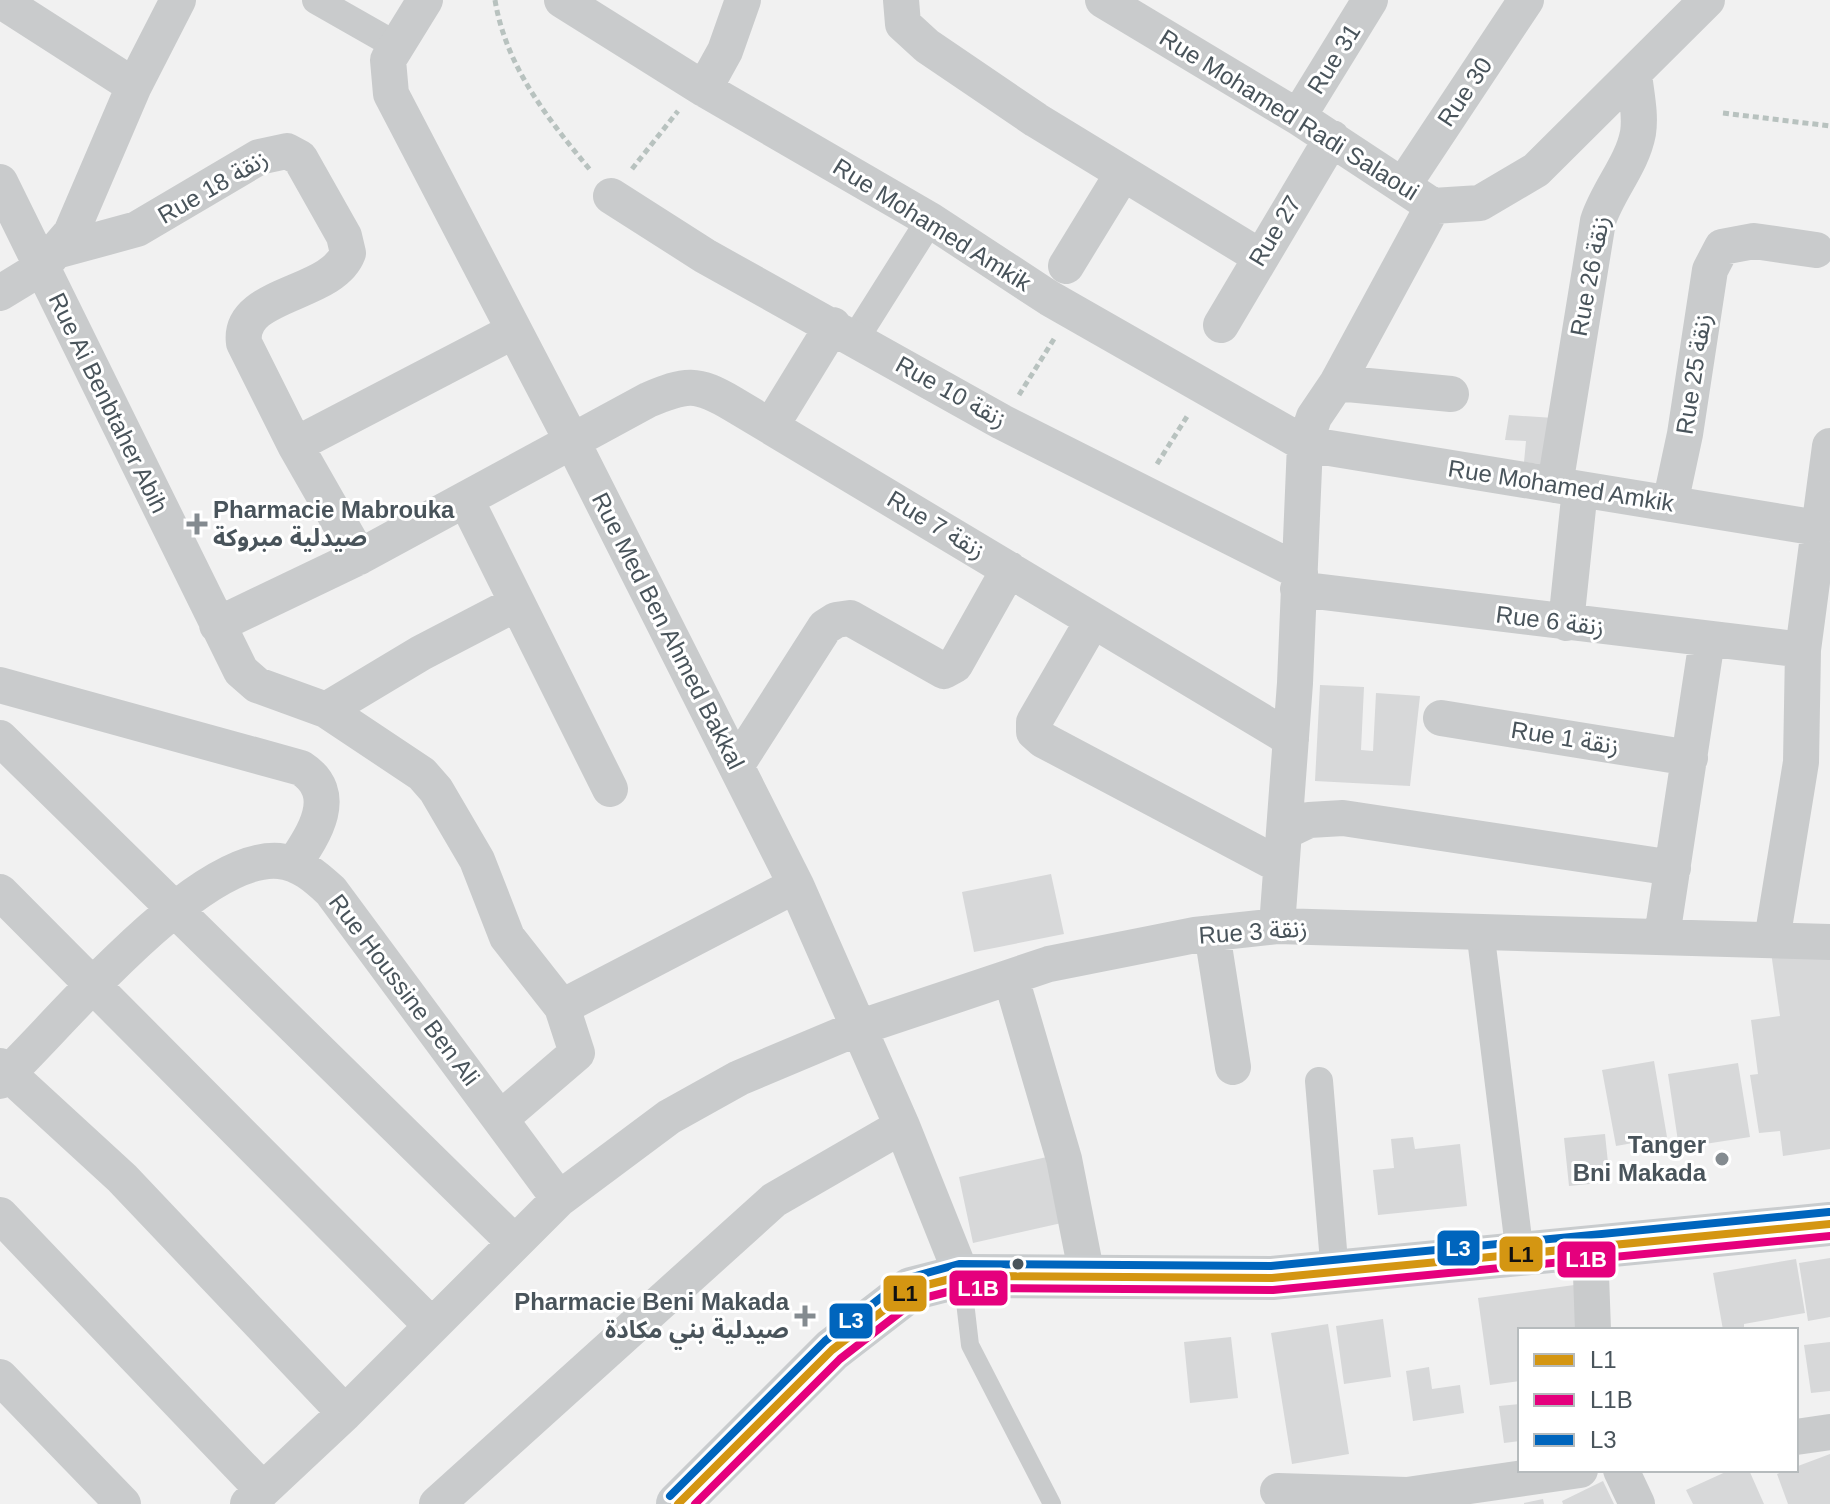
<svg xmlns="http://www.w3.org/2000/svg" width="1830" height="1504" font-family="Arial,'Noto Sans Arabic',sans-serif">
	<rect width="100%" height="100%" fill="#f1f1f1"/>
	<!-- building -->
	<path fill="#d7d8d9" d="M1509 415 1554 418 1547 465 1524 462 1526 441 1505 440Z
		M1320 685 1364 687 1361 750 1373 751 1376 693 1420 696 1410 786 1315 781Z
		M1051 874 1064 934 974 952 962 892Z
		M1830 943V1149L1783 1156 1780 1131 1759 1133 1750 1075 1758 1074 1751 1020 1780 1016 1771 952Z
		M1654 1061 1667 1137 1616 1146 1602 1070Z
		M1738 1063 1750 1137 1679 1148 1668 1074Z
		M1605 1134 1610 1182 1569 1186 1564 1138Z
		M1413 1137 1415 1149 1460 1144 1467 1206 1378 1215 1373 1170 1394 1168 1391 1139Z
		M1060 1154 1075 1220 973 1243 959 1177Z
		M1830 1258V1317L1808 1321 1799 1263Z
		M1796 1259 1805 1313 1744 1324V1330H1723L1713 1273Z
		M1582 1284 1588 1330H1520V1381L1490 1385 1478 1298Z
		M1383 1319 1391 1377 1344 1384 1336 1326Z
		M1328 1324 1349 1454 1292 1464 1271 1333Z
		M1231 1337 1238 1398 1190 1403 1184 1342Z
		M1830 1342V1391L1811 1393 1804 1345Z
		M1429 1367 1432 1389 1460 1385 1464 1413 1413 1421 1406 1371Z
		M1520 1404V1441L1504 1443 1499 1406Z
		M1830 1454V1504H1788L1777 1474Z
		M1730 1470H1749L1764 1504H1693L1686 1490Z
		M1603 1481 1614 1504H1563L1562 1501Z
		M1543 1499 1544 1504H1524V1503Z"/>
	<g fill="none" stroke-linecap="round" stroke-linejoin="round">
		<!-- path -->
		<path stroke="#b8c2bf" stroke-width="5" stroke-dasharray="6 4" stroke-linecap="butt" d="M495 0C506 67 548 119 591 171
			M1723 113 1830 126
			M632 169 678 111
			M1019 395 1054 339
			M1157 464 1188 415"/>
		<!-- service -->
		<path stroke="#c9cbcc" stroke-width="18" d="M962 1276 970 1345 1052 1504"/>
		<!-- pedestrian -->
		<path stroke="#c9cbcc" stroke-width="28" d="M316 0 395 45
			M855 339 930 220
			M1480 930 1520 1255
			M1319 1081 1335 1274"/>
		<!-- minor -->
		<path stroke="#c9cbcc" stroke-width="36" d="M0 0 134 86
			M425 0 388 60 391 94 573 443 796 885 902 1126 962 1276
			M562 0 704 89 930 220 1049 298 1305 444 1818 528
			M901 0 903 24 927 46 1036 120 1259 256
			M1103 0 1298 117 1433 206
			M704 89 725 51 743 0
			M1298 117 1370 0
			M0 182 241 671 257 685 326 710 422 774 436 790 477 860 507 937 562 1007 577 1053 500 1119
			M1404 184 1526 0
			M611 196 705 256 1002 422 1300 572
			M1433 206 1480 203 1536 170 1707 0
			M60 250 137 229 259 157 287 151 300 158 344 236 348 253C332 296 237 292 244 343L295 445 359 557
			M1066 266 1123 173
			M0 293 41 268 71 233 134 86 178 0
			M1221 325 1332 138
			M1337 383 1451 394
			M771 426 833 325
			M295 445 514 331
			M1555 485 1598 221C1608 190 1632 165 1638 133 1641 114 1636 93 1634 74
			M466 500 610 789
			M1670 504 1685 434 1710 270 1722 247 1754 241 1816 250
			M1298 589 1803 650
			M1093 620 1034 722V732L1043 740 1281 866
			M1566 623 1580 489
			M217 625 359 557 648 400C686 384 696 382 733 404L1291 739
			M0 685 301 768C341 794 314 834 294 864
			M326 710 421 653 517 603
			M1441 718 1690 758
			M0 738 515 1243
			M736 766 825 627 836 620 850 618 944 671 955 665 1009 569
			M1284 832 1309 820 1343 818 1673 868
			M0 892 431 1325
			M1277 926 1295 683 1305 444 1314 417 1337 383 1433 206
			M1212 933 1233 1067
			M1662 936 1707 640
			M1772 940 1801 762 1803 650 1830 446
			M1011 978 1064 1159 1087 1276
			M562 1007 796 885
			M0 1066 122 1178 345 1413
			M0 1081C58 1027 197 854 279 861 300 863 316 877 331 891L559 1199
			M0 1215 263 1490
			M1590 1247 1593 1330
			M0 1377 123 1504
			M1796 1437 1830 1432
			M1621 1470 1637 1504
			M1278 1491 1407 1495 1580 1470
			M248 1504 345 1413 559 1199 669 1117 739 1078 858 1028 1049 964 1195 935 1277 926 1830 942
			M437 1504 774 1200 902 1126"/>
		<!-- secondary -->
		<path stroke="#c9ccce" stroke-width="44" d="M678 1504 832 1350 911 1289 962 1276 1272 1278 1830 1224"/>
		<defs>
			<path id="bus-1" d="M678 1504 832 1350 911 1289 962 1276 1272 1278 1830 1224"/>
			<path id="bus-2" d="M695 1504 840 1359 916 1300 963 1288 1273 1290 1830 1236"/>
			<path id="bus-3" d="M670 1496 825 1341 905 1279 959 1264 1271 1266 1829 1212"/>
		</defs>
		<!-- bus-1 casing -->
		<use href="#bus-1" stroke="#fff" stroke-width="14"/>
		<!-- bus-2 casing -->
		<use href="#bus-2" stroke="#fff" stroke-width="14"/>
		<!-- bus-3 casing -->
		<use href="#bus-3" stroke="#fff" stroke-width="14"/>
		<!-- bus-1 -->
		<use href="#bus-1" stroke="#d49612" stroke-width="8"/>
		<!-- bus-2 -->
		<use href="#bus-2" stroke="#e5007d" stroke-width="8"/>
		<!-- bus-3 -->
		<use href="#bus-3" stroke="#0065bd" stroke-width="8"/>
	</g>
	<!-- markers -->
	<g fill="#848b90" stroke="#fff" stroke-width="3">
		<path d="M193 512h8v8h8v8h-8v8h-8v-8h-8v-8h8z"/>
		<circle cx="1722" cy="1159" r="8"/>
		<path d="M801 1304h8v8h8v8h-8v8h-8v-8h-8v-8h8z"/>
	</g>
	<circle fill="#49545b" stroke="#fff" stroke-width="3" cx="1018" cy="1264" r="7"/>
	<g text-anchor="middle" stroke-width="6" stroke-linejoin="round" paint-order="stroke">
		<!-- street labels -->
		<g font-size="24" fill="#49545b" stroke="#fff">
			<text transform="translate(1334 59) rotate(-58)" y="8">Rue 31</text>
			<text transform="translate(1465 92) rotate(-56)" y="8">Rue 30</text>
			<text transform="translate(1289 115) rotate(32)" y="8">Rue Mohamed Radi Salaoui</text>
			<text transform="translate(213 187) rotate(-30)" y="8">Rue 18 زنقة</text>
			<text transform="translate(932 225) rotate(32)" y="8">Rue Mohamed Amkik</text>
			<text transform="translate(1275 231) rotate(-59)" y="8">Rue 27</text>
			<text transform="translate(1590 276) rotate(-79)" y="8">Rue 26 زنقة</text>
			<text transform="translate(1694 374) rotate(-81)" y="8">Rue 25 زنقة</text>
			<text transform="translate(951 392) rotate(29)" y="8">Rue 10 زنقة</text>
			<text transform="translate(108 403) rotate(64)" y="8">Rue Ai Benbtaher Abih</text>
			<text transform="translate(1561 486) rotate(9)" y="8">Rue Mohamed Amkik</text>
			<text transform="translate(936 525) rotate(31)" y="8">Rue 7 زنقة</text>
			<text transform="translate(1550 621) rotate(7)" y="8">Rue 6 زنقة</text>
			<text transform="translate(668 631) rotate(63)" y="8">Rue Med Ben Ahmed Bakkal</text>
			<text transform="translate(1565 738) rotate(9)" y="8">Rue 1 زنقة</text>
			<text transform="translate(1253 932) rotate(-4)" y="8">Rue 3 زنقة</text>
			<text transform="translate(404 990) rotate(53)" y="8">Rue Houssine Ben Ali</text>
		</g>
		<!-- poi labels -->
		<g font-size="24" font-weight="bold" fill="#49545b" stroke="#fff" text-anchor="end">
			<text x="213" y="518" text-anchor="start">Pharmacie Mabrouka<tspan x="213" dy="28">صيدلية مبروكة</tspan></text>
			<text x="1706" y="1153">Tanger<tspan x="1706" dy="28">Bni Makada</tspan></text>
			<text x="789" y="1310">Pharmacie Beni Makada<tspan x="789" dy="28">صيدلية بني مكادة</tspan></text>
		</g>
	</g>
	<g stroke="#fff" stroke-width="3">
		<rect x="1436" y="1229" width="45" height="38" rx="8" fill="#0065bd"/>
		<rect x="1498" y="1235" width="46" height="38" rx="8" fill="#d49612"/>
		<rect x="1556" y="1240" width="61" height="39" rx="8" fill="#e5007d"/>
		<rect x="948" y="1269" width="61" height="38" rx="8" fill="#e5007d"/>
		<rect x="882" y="1274" width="46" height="39" rx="8" fill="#d49612"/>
		<rect x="828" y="1302" width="46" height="38" rx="8" fill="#0065bd"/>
	</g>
	<g font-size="22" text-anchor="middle" font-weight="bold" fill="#fff">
		<text x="1458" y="1256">L3</text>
		<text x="1586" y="1267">L1B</text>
		<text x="978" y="1296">L1B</text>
		<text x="851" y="1328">L3</text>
	</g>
	<g font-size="22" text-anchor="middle" font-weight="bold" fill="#111">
		<text x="1521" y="1262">L1</text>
		<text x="905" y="1301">L1</text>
	</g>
	<!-- legend -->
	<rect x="1518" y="1328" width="280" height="144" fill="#ffffff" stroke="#b6bbbd" stroke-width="2"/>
	<rect x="1534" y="1354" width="40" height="12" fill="#d49612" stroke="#b6bbbd" stroke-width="2"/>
	<text x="1590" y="1368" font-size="24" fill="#49545b">L1</text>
	<rect x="1534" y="1394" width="40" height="12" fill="#e5007d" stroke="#b6bbbd" stroke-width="2"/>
	<text x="1590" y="1408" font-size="24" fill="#49545b">L1B</text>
	<rect x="1534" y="1434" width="40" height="12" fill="#0065bd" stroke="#b6bbbd" stroke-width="2"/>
	<text x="1590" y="1448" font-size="24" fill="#49545b">L3</text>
</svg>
